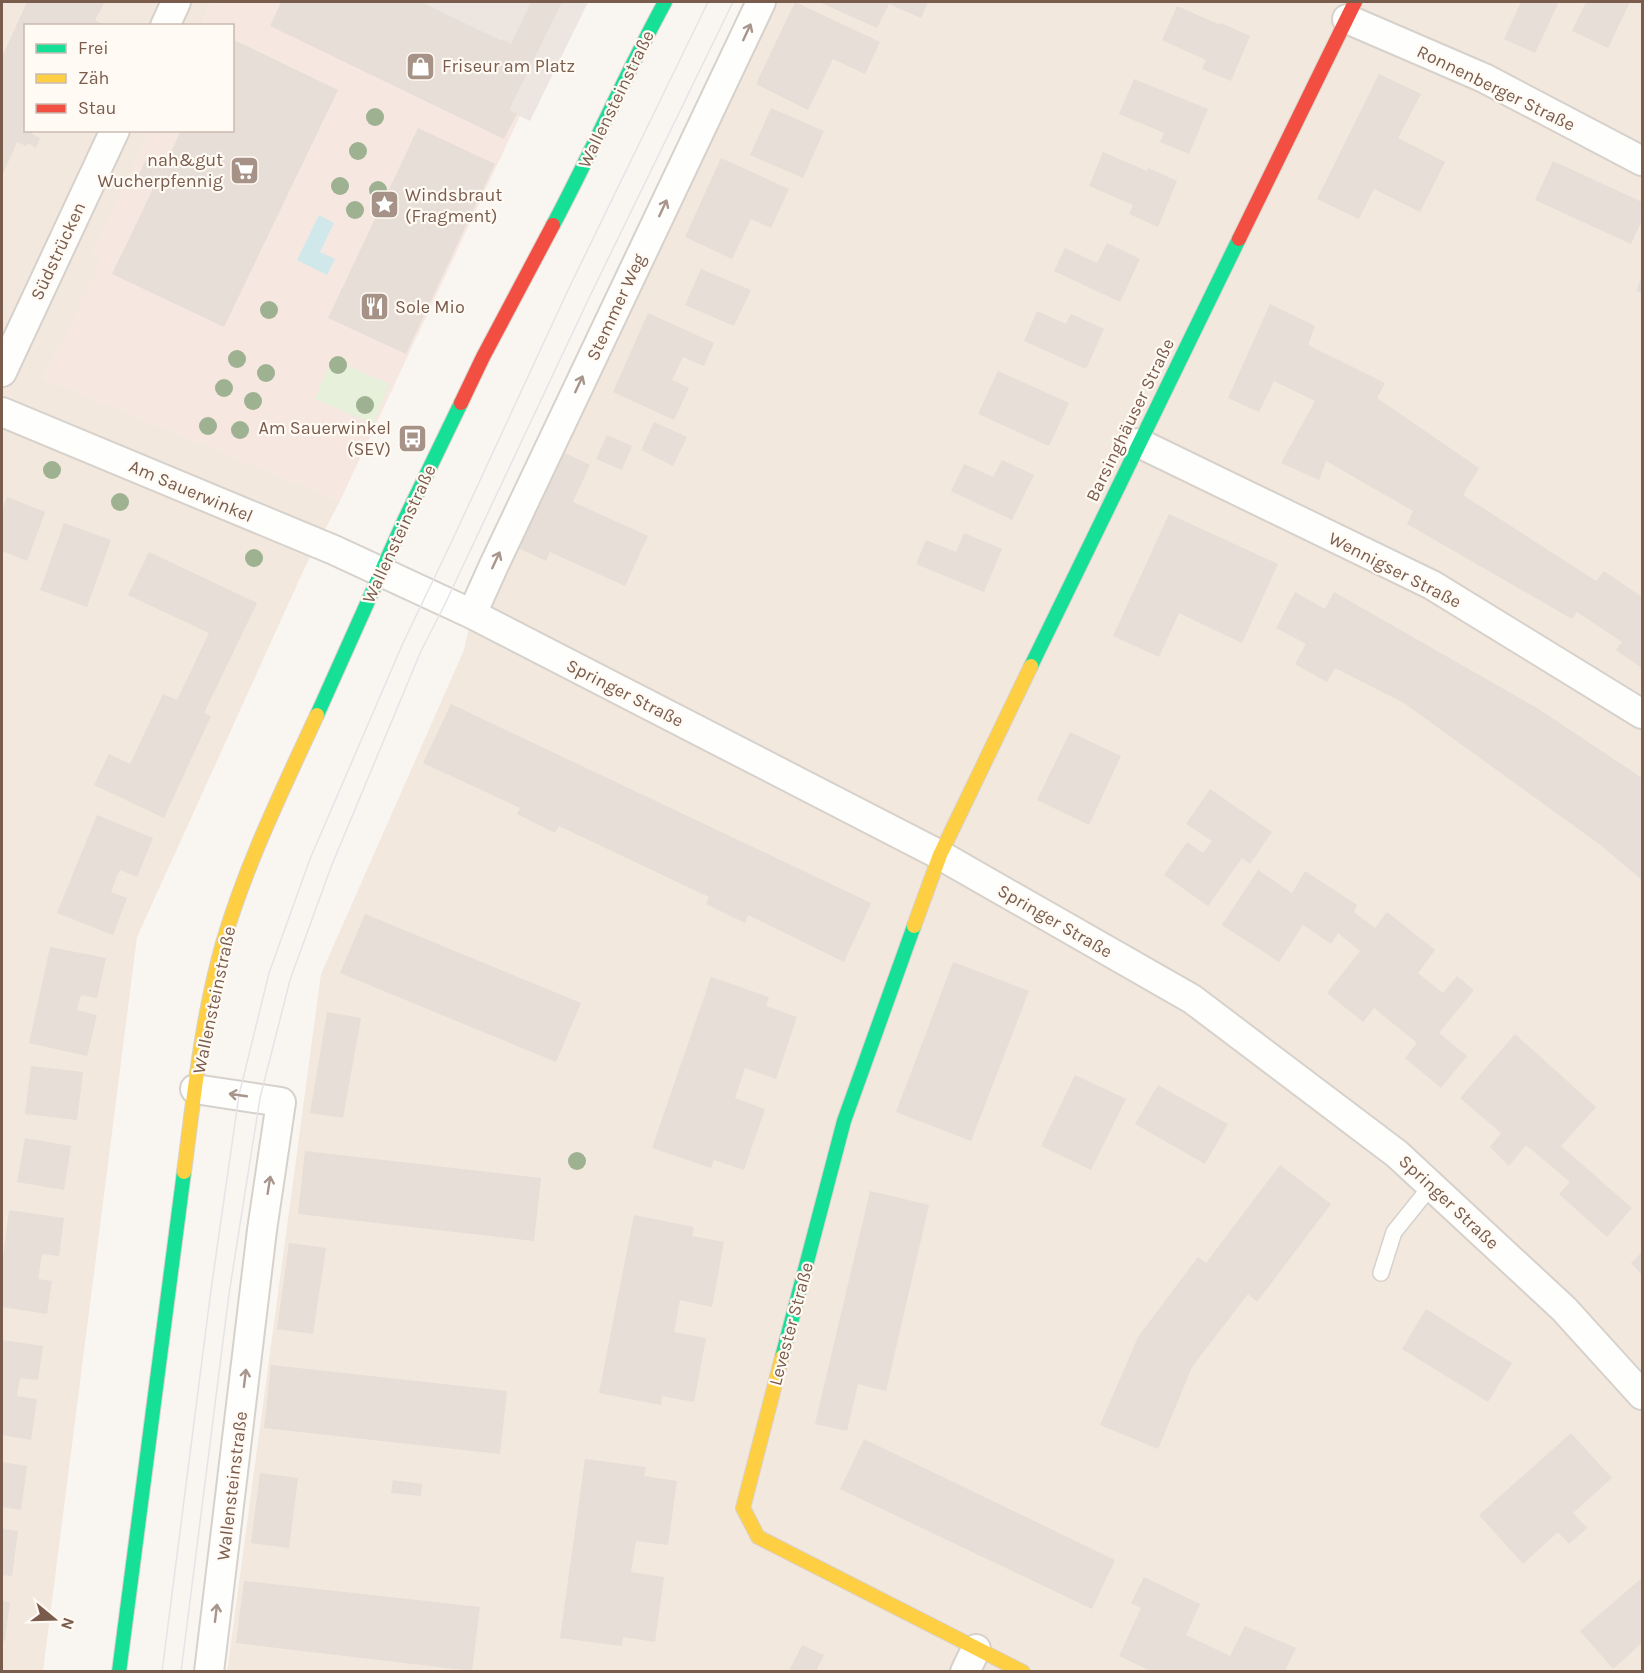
<svg xmlns="http://www.w3.org/2000/svg" width="1644" height="1673" font-family="Karla,sans-serif">
	<rect width="100%" height="100%" fill="#f9f5f0"/>
	<!-- residential -->
	<path fill="#f2e8de" d="M2 2H212L201 25 26 26V130L151 131 92 254 103 260 44 378 340 501 305 567 137 937 43 1671 2 1672Z
		M748 2H1642V1671L227 1672 321 974 464 650 472 614Z"/>
	<!-- commercial -->
	<path fill="#f6e8e1" d="M212 2H422L502 41 503 39 506 40 478 98 520 116 340 501 44 378 102 260 91 255 151 131 232 130V26L201 25Z"/>
	<!-- industrial -->
	<path fill="#ede5e0" d="M422 2H588L530 121 509 111 506 40 503 39 502 41Z"/>
	<!-- green -->
	<path fill="#e7f0db" d="M332 359 390 384 373 424 315 399Z"/>
	<!-- water -->
	<path fill="#d0e8ea" d="M319 215 334 223 320 252 335 259 327 275 297 260Z"/>
	<!-- building -->
	<path fill="#e6ded7" d="M27 2H105L95 20 106 26H26V130H34L32 134 40 138 36 148 28 143 26 146 17 142 2 176V57Z
		M281 2H422L502 41 503 39 511 44 531 2H562L509 110 517 114 504 139 270 26Z
		M795 2 880 42 865 74 833 59 808 110 756 84Z
		M819 2H928L921 18 889 4 877 28Z
		M1521 2H1554L1558 4 1535 53 1504 39Z
		M1586 2H1630L1608 48 1572 31Z
		M1177 6 1220 25 1221 23 1250 36 1231 81 1202 69 1206 60 1162 40Z
		M232 39 338 90 224 327 112 274 152 191V188L136 181 148 155 166 163 181 130H232Z
		M1379 74 1421 94 1398 138 1445 162 1420 212 1374 189 1359 219 1317 199Z
		M1134 79 1208 109 1189 154 1160 142 1164 133 1119 114Z
		M771 108 824 131 803 178 750 155Z
		M418 128 495 164 406 354 328 318Z
		M1103 152 1147 171 1148 168 1177 181 1158 227 1129 214 1133 205 1089 186Z
		M721 158 789 189 771 228 751 219 732 259 685 237Z
		M1553 161 1642 202V220L1631 244 1535 200Z
		M1107 243 1140 259 1120 302 1054 271 1065 248 1097 263Z
		M701 269 751 290 734 326 685 305Z
		M1642 277V294L1636 290Z
		M1270 304 1315 326 1308 345 1385 383 1377 398 1479 468 1463 495 1596 581 1604 571 1642 597V668L1616 650 1622 642 1577 612 1572 619 1407 524 1413 511 1326 461 1319 480 1281 463 1315 401 1274 381 1259 412 1228 398Z
		M1037 311 1066 324 1071 314 1104 329 1086 369 1024 341Z
		M648 313 714 343 704 366 683 357 672 380 689 388 674 420 613 392Z
		M998 371 1069 403 1049 446 978 414Z
		M654 422 687 437 673 466 641 450Z
		M607 435 632 446 622 470 596 459Z
		M563 452 590 465 573 502 648 536 625 586 550 552 546 561 518 548Z
		M1002 460 1034 475 1012 520 951 491 964 464 993 477Z
		M7 497 45 512 27 561 2 551V510Z
		M1169 514 1278 564 1242 643 1179 613 1159 657 1113 636Z
		M64 523 111 540 87 607 40 590Z
		M964 533 1002 549 984 592 916 564 926 540 956 552Z
		M149 552 257 603 204 713 211 716 164 818 94 785 109 754 130 764 163 694 177 700 209 633 128 595Z
		M1295 592 1325 609 1334 592 1537 708 1642 778V880L1599 844 1404 703 1335 668 1327 682 1295 664 1306 644 1276 628Z
		M451 704 871 903 844 962 748 915 745 923 706 904 709 897 559 826 555 833 517 814 520 808 423 763Z
		M1070 732 1121 756 1089 825 1037 800Z
		M1210 789 1272 832 1250 864 1242 858 1208 906 1164 875 1187 842 1203 853 1212 841 1186 824Z
		M97 815 153 838 137 877 120 870 117 876 111 892 127 898 113 935 57 913Z
		M1258 870 1292 893 1305 871 1357 905 1354 912 1375 928 1387 912 1435 950 1418 973 1443 993 1457 976 1474 990 1439 1033 1467 1056 1441 1088 1405 1058 1417 1043 1374 1008 1363 1022 1327 993 1360 951 1338 933 1331 944 1303 925 1279 962 1222 925Z
		M365 914 581 1003 556 1062 340 973Z
		M50 947 106 958 97 998 81 995 77 1010 97 1015 87 1056 29 1043Z
		M953 962 1029 991 971 1141 896 1112Z
		M711 977 769 997 766 1006 797 1017 776 1079 745 1068 735 1098 765 1109 744 1170 714 1160 711 1168 652 1148Z
		M327 1012 361 1018 343 1118 310 1113Z
		M1515 1034 1596 1107 1561 1146 1632 1208 1607 1237 1559 1194 1570 1182 1526 1145 1509 1166 1490 1147 1501 1133 1460 1098Z
		M31 1066 83 1072 77 1120 25 1114Z
		M1075 1075 1126 1099 1091 1170 1041 1146Z
		M1158 1085 1228 1124 1205 1164 1135 1124Z
		M25 1138 71 1146 64 1190 17 1182Z
		M305 1151 541 1178 534 1241 298 1214Z
		M1280 1165 1331 1204 1257 1302 1248 1294 1192 1367 1158 1449 1100 1425 1138 1337 1198 1257 1206 1263Z
		M870 1191 929 1205 886 1391 858 1384 847 1431 815 1424Z
		M9 1210 64 1218 59 1256 42 1254 38 1279 52 1281 47 1314 2 1307V1265Z
		M634 1215 694 1227 692 1236 724 1242 712 1307 680 1300 674 1332 706 1338 694 1402 662 1396 661 1405 599 1393Z
		M289 1243 326 1248 313 1334 277 1329Z
		M1642 1252V1275L1631 1263Z
		M1426 1309 1512 1363 1488 1402 1402 1349Z
		M2 1340 43 1346 38 1380 20 1378 17 1396 37 1399 31 1440 2 1435Z
		M271 1365 507 1391 500 1454 264 1428Z
		M1571 1433 1612 1478 1573 1513 1587 1528 1569 1544 1558 1532 1523 1564 1479 1515Z
		M864 1439 1115 1560 1092 1609 840 1489Z
		M585 1459 646 1467 644 1476 677 1481 668 1545 636 1541 631 1572 664 1577 655 1642 623 1637 622 1646 560 1638Z
		M2 1462 27 1466 21 1510 2 1507Z
		M260 1473 298 1478 289 1548 251 1543Z
		M393 1480 422 1484 421 1496 391 1493Z
		M2 1529 18 1531 12 1576 2 1575Z
		M1144 1577 1200 1604 1186 1635 1230 1656 1245 1626 1296 1648 1285 1671H1151L1119 1656 1141 1608 1131 1603Z
		M1642 1578V1643L1613 1669 1580 1631Z
		M244 1581 480 1607 472 1671 236 1643Z
		M2 1601 10 1602 5 1641 2 1640Z
		M802 1645 824 1655 816 1671H789Z"/>
	<g fill="none" stroke-linecap="round" stroke-linejoin="round">
		<defs>
			<path id="lane" d="M1381 1273 1394 1232 1431 1186"/>
			<path id="street" d="M1347 19 1484 78 1642 161
				M165 26 176 2
				M2 372 115 130
				M2 412 334 550 472 614 940 855 1192 999 1397 1154 1564 1309 1642 1395
				M1139 443 1432 585 1642 714
				M472 614 494 565 761 2
				M195 1089 281 1102 262 1230 209 1672
				M965 1672 976 1649"/>
			<path id="fast" d="M553 225C592 152 625 75 665 2
				M1031 666 1239 239
				M317 715 404 521 461 403
				M782 1357 844 1121 914 926
				M119 1672 184 1172"/>
			<path id="slow" d="M914 926 940 855 1031 666
				M184 1172C194 1096 202 1017 223 943 246 864 283 789 317 715
				M782 1357 743 1508 758 1537 1023 1672"/>
			<path id="jam" d="M1239 239 1355 2
				M461 403 483 357 553 225"/>
		</defs>
		<!-- lane casing -->
		<use href="#lane" stroke="#d7d1cb" stroke-width="18"/>
		<!-- street casing -->
		<use href="#street" stroke="#d7d1cb" stroke-width="32"/>
		<!-- fast casing -->
		<use href="#fast" stroke="#d9d2cb" stroke-width="16"/>
		<!-- slow casing -->
		<use href="#slow" stroke="#d9d2cb" stroke-width="16"/>
		<!-- jam casing -->
		<use href="#jam" stroke="#d9d2cb" stroke-width="16"/>
		<!-- lane -->
		<use href="#lane" stroke="#fefefd" stroke-width="15"/>
		<!-- street -->
		<use href="#street" stroke="#fefefd" stroke-width="28"/>
		<!-- fast -->
		<use href="#fast" stroke="#16e098" stroke-width="14"/>
		<!-- slow -->
		<use href="#slow" stroke="#ffcf43" stroke-width="14"/>
		<!-- jam -->
		<use href="#jam" stroke="#f24e42" stroke-width="14"/>
		<!-- tram -->
		<path stroke="#e6e3e7" stroke-width="1.5" d="M162 1672 211 1290 239 1095 269 973 310 859 403 643 451 543 569 288 708 2
			M181 1672 229 1294 260 1098 290 980 331 867 421 651 446 602 589 298 733 2"/>
	</g>
	<!-- trees -->
	<g fill="#9eb190">
		<circle cx="375" cy="117" r="9"/>
		<circle cx="358" cy="151" r="9"/>
		<circle cx="340" cy="186" r="9"/>
		<circle cx="378" cy="190" r="9"/>
		<circle cx="355" cy="210" r="9"/>
		<circle cx="269" cy="310" r="9"/>
		<circle cx="237" cy="359" r="9"/>
		<circle cx="338" cy="365" r="9"/>
		<circle cx="266" cy="373" r="9"/>
		<circle cx="224" cy="388" r="9"/>
		<circle cx="253" cy="401" r="9"/>
		<circle cx="365" cy="405" r="9"/>
		<circle cx="208" cy="426" r="9"/>
		<circle cx="240" cy="430" r="9"/>
		<circle cx="52" cy="470" r="9"/>
		<circle cx="120" cy="502" r="9"/>
		<circle cx="254" cy="558" r="9"/>
		<circle cx="577" cy="1161" r="9"/>
	</g>
	<!-- one-way arrows -->
	<defs><path id="oneway-shaft" d="M-6 0H5M1.5-3L5.5 0L1.5 3" fill="none" stroke-width="1.6" stroke-linecap="round" stroke-linejoin="round" transform="scale(1.5)"/></defs>
	<g stroke="#a8958b">
		<use href="#oneway-shaft" transform="translate(747 32) rotate(-65)"/>
		<use href="#oneway-shaft" transform="translate(663 208) rotate(-65)"/>
		<use href="#oneway-shaft" transform="translate(579 384) rotate(-65)"/>
		<use href="#oneway-shaft" transform="translate(496 560) rotate(-65)"/>
		<use href="#oneway-shaft" transform="translate(238 1095) rotate(-172)"/>
		<use href="#oneway-shaft" transform="translate(269 1185) rotate(-81)"/>
		<use href="#oneway-shaft" transform="translate(245 1378) rotate(-83)"/>
		<use href="#oneway-shaft" transform="translate(216 1613) rotate(-83)"/>
	</g>
	<!-- icons -->
	<defs>
		<symbol id="shop-square" viewBox="-11 -11 22 22"><rect x="-9" y="-9" width="18" height="18" rx="4" fill="#a69286" stroke="#fffaf3"/><path d="M-5-2.5h2.3a2.7 3.5 0 0 1 5.4 0H5L5.5 6h-11ZM-1.5-2.5h3a1.5 2.3 0 0 0-3 0Z" fill="#fff"/></symbol>
		<symbol id="supermarket-square" viewBox="-11 -11 22 22"><rect x="-9" y="-9" width="18" height="18" rx="4" fill="#a69286" stroke="#fffaf3"/><path d="M-6-5.5h2.5l.6 2H6L4.5 2H-2.5L-4.4-4H-6ZM-1.5 3.2a1.3 1.3 0 1 0 .1 0ZM3 3.2a1.3 1.3 0 1 0 .1 0Z" fill="#fff"/></symbol>
		<symbol id="sight-square" viewBox="-11 -11 22 22"><rect x="-9" y="-9" width="18" height="18" rx="4" fill="#a69286" stroke="#fffaf3"/><path d="M0-6L1.8-2.2L6-1.7L2.9 1.2L3.7 5.4L0 3.3L-3.7 5.4L-2.9 1.2L-6-1.7L-1.8-2.2Z" fill="#fff"/></symbol>
		<symbol id="restaurant-square" viewBox="-11 -11 22 22"><rect x="-9" y="-9" width="18" height="18" rx="4" fill="#a69286" stroke="#fffaf3"/><path d="M-5-6h1v4h1v-4h1v4h1v-4h1v5L-1.5 .5V6h-2V.5L-5-1ZM5-6V6H3V1.5H1.5Q1.5-4 5-6Z" fill="#fff"/></symbol>
		<symbol id="bus-square" viewBox="-11 -11 22 22"><rect x="-9" y="-9" width="18" height="18" rx="4" fill="#a69286" stroke="#fffaf3"/><path d="M-5-6H5V4H4V6H2V4H-2V6H-4V4H-5ZM-3.5-4V0h7V-4ZM-3.5 1.2v1.5H-2V1.2ZM2 1.2v1.5H3.5V1.2Z" fill="#fff"/></symbol>
	</defs>
	<g fill-rule="evenodd">
		<use href="#shop-square" x="404" y="50" width="33" height="33"/>
		<use href="#supermarket-square" x="228" y="154" width="33" height="33"/>
		<use href="#sight-square" x="368" y="188" width="33" height="33"/>
		<use href="#restaurant-square" x="358" y="290" width="33" height="33"/>
		<use href="#bus-square" x="396" y="422" width="33" height="33"/>
	</g>
	<g text-anchor="middle" stroke-width="4.5" stroke-linejoin="round" paint-order="stroke">
		<!-- poi labels -->
		<g font-size="18" fill="#7a5c4d" stroke="#fffaf3" text-anchor="start">
			<text x="442" y="72">Friseur am Platz</text>
			<text x="223" y="166" text-anchor="end">nah&amp;gut<tspan x="223" dy="21">Wucherpfennig</tspan></text>
			<text x="405" y="201">Windsbraut<tspan x="405" dy="21">(Fragment)</tspan></text>
			<text x="395" y="313">Sole Mio</text>
			<text x="391" y="434" text-anchor="end">Am Sauerwinkel<tspan x="391" dy="21">(SEV)</tspan></text>
		</g>
		<!-- street labels -->
		<g font-size="18" fill="#7a5c4d" stroke="#fffaf3">
			<text transform="translate(1496 88) rotate(26)" y="6">Ronnenberger Straße</text>
			<text transform="translate(616 99) rotate(-64)" y="6">Wallensteinstraße</text>
			<text transform="translate(58 251) rotate(-65)" y="6">Südstrücken</text>
			<text transform="translate(616 307) rotate(-65)" y="6">Stemmer Weg</text>
			<text transform="translate(1130 420) rotate(-64)" y="6">Barsinghäuser Straße</text>
			<text transform="translate(191 491) rotate(23)" y="6">Am Sauerwinkel</text>
			<text transform="translate(399 534) rotate(-65)" y="6">Wallensteinstraße</text>
			<text transform="translate(1395 570) rotate(27)" y="6">Wennigser Straße</text>
			<text transform="translate(625 693) rotate(27)" y="6">Springer Straße</text>
			<text transform="translate(1055 921) rotate(30)" y="6">Springer Straße</text>
			<text transform="translate(214 1000) rotate(-78)" y="6">Wallensteinstraße</text>
			<text transform="translate(1449 1202) rotate(43)" y="6">Springer Straße</text>
			<text transform="translate(791 1324) rotate(-75)" y="6">Levester Straße</text>
			<text transform="translate(232 1486) rotate(-83)" y="6">Wallensteinstraße</text>
		</g>
	</g>
	<!-- border -->
	<rect width="1644" height="1673" fill="none" stroke="#7a5c4d" stroke-width="6"/>
	<!-- legend -->
	<rect x="24" y="24" width="210" height="108" fill="#fffaf3" stroke="#cabbb1" stroke-width="1.5"/>
	<rect x="36" y="44" width="30" height="9" fill="#16e098" stroke="#cabbb1" stroke-width="1.5"/>
	<text x="78" y="54" font-size="18" fill="#7a5c4d">Frei</text>
	<rect x="36" y="74" width="30" height="9" fill="#ffcf43" stroke="#cabbb1" stroke-width="1.5"/>
	<text x="78" y="84" font-size="18" fill="#7a5c4d">Zäh</text>
	<rect x="36" y="104" width="30" height="9" fill="#f24e42" stroke="#cabbb1" stroke-width="1.5"/>
	<text x="78" y="114" font-size="18" fill="#7a5c4d">Stau</text>
	<!-- north arrow -->
	<g transform="translate(54 1619) rotate(109)" stroke="#fffaf3" stroke-width="4.5" paint-order="stroke">
	<path d="M0-4.5L10 22L0 15L-10 22Z" fill="#7a5c4d"/>
	<text y="-9" font-size="16" font-weight="bold" text-anchor="middle" fill="#7a5c4d">N</text>
	</g>
</svg>
